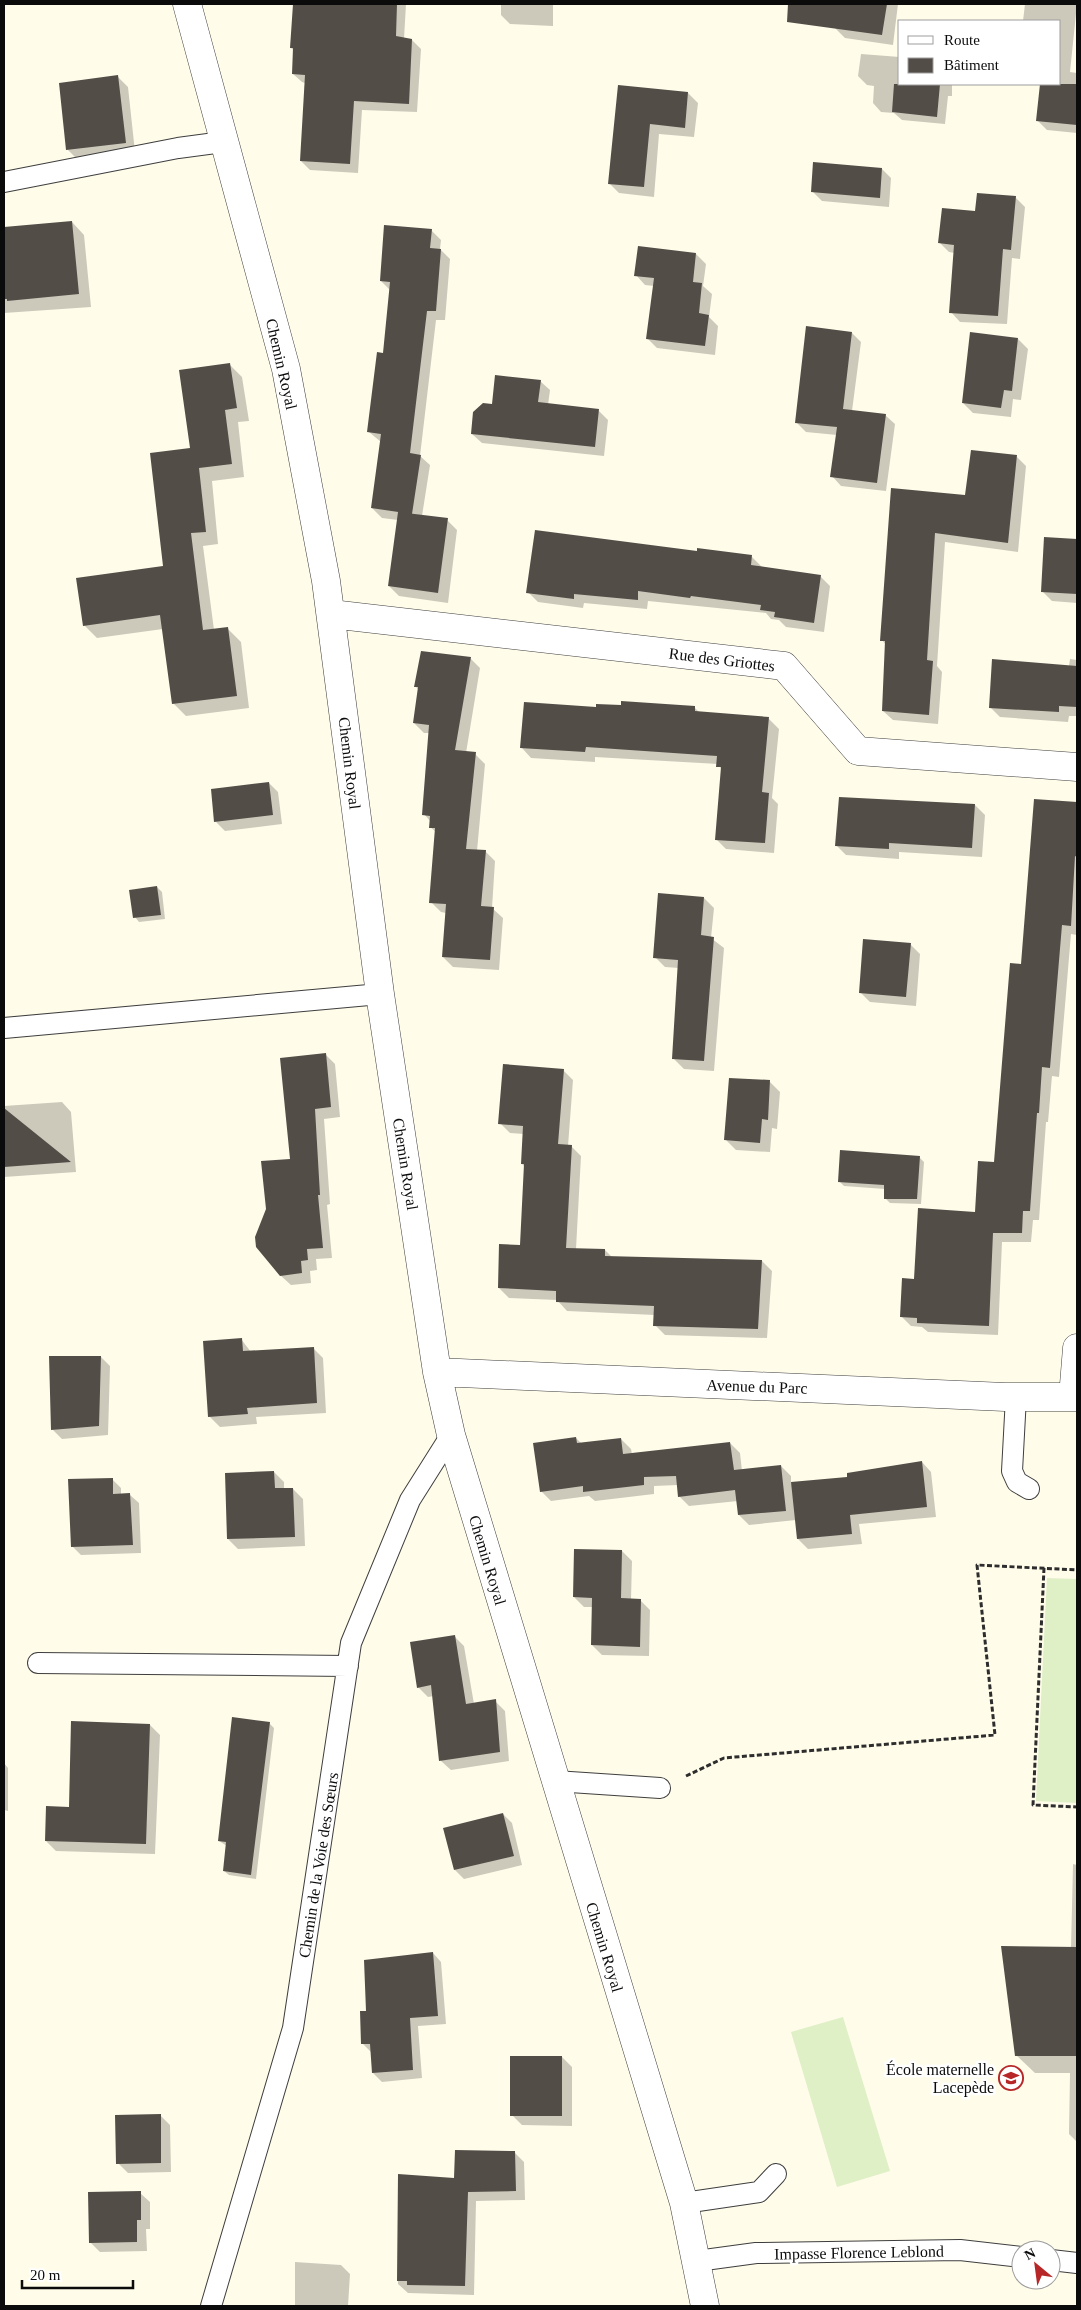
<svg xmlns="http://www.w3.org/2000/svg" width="1081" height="2310" font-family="'Times New Roman',serif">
	<rect width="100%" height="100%" fill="#fffcea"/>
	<!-- pitch -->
	<path fill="#dfefc6" d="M1047 1578 1077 1579V1803L1036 1801Z
		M843 2017 890 2171 837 2187 791 2032Z"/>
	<!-- shadow -->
	<path fill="#0003" d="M294 4H406L404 39 412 40 421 49 417 112 362 110 358 173 310 170 301 161 305 83 302 82 293 74 295 51 291 48Z
		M501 4H553V26L510 24 501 15Z
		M838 4H898L893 45 845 38 835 28Z
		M1025 4H1077L1070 72 1077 73V133L1047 130 1038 121 1041 84H1060V21H1023Z
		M861 54 900 57V84H952V96H948L945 124 902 120 894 113 881 112 873 103 874 86 867 85 858 76Z
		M118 77 128 87 135 152 77 159 67 149Z
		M619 86 688 93 698 103 694 137 659 134 654 197 619 193 609 183Z
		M882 169 891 178 889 207 822 201 813 192Z
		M1015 197 1025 207 1020 259 1012 258 1007 324 960 322 951 312 955 253 949 252 940 243 976 212Z
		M72 222 84 235 91 307 4 313V229Z
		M431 230 441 240 440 249 450 259 445 320H436L420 456 430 465 422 516 447 520 457 530 448 603 399 596 389 586 398 520 382 518 372 508 381 442 369 432 384 355 390 290 381 281Z
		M696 254 706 264 703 286 712 294 709 317 718 326 715 355 657 348 647 338 654 286 645 285 636 275Z
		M852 333 861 342 852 411 885 415 895 424 886 491 841 486 832 476 837 435 806 432 797 423Z
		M1018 339 1028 349 1021 400 1013 399 1011 417 973 413 963 403Z
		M229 364 242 377 249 421 238 422 244 477 212 481 218 544 203 546 214 630 228 629 241 642 249 708 186 716 173 703 163 629 97 638 84 625 165 567 192 449Z
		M540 381 550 390 548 405 598 410 608 420 604 456 482 443 472 434 493 406Z
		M1017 457 1026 466 1018 552 945 542 937 666 942 672 938 724 893 720 883 711 886 645 882 640 892 489 966 496Z
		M1045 538 1077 540V603L1052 601 1042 591Z
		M698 549 752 557 762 567 820 576 830 586 824 632 786 627 779 620 771 619 766 613 648 601 647 609 584 603 583 608 538 602 528 592 698 552Z
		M470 658 480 668 466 753 475 754 485 764 477 851H485L495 861 492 908 503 918 499 970 453 967 443 957 446 913 441 912 431 902 436 832 430 827 431 822 424 814 430 733H424L414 723 419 690 416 687Z
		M1070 659 1077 660V716H1069L1068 722 1000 717 990 707 1069 666Z
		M694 707 699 712 769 719 779 729 772 798 778 804 774 853 726 849 716 839 722 770 718 764 595 757V762L531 758 522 748 597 708Z
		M269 783 278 792 282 824 225 831 216 822Z
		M1036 800 1077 803V935L1071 934 1059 1077 1052 1076 1048 1122H1046L1039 1220H1033L1031 1242H1002L998 1335 928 1332 922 1327 911 1326 902 1317 915 1280 976 1213 995 1164 1022 965Z
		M975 805 985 815 982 857 899 852V859L846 855 836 845Z
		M157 887 162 892 165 919 139 922 135 917Z
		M704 898 714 908 711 938 724 948 714 1071 684 1069 674 1059 679 968 665 967 655 957Z
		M910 944 920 954 916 1006 870 1002 860 992Z
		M325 1054 335 1064 340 1117 324 1119 330 1204 327 1205 332 1258 316 1259 317 1270 310 1271 311 1283 291 1285 280 1275 291 1160Z
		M563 1070 573 1080 568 1146H571L581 1156 576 1249 605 1250 612 1257 762 1261 772 1271 767 1338 665 1335 655 1325V1315L567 1311 557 1300 509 1298 499 1288 521 1246 525 1167 522 1164 524 1134 510 1133 500 1123Z
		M770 1082 780 1092 777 1129 772 1128 770 1152 736 1150 726 1140Z
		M62 1102 71 1112 76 1172 4 1177V1106Z
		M919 1157 924 1162 921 1204 890 1203 885 1198V1189L844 1186 839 1181Z
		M241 1339 251 1352 313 1348 323 1358 326 1413 256 1417 257 1424 220 1427 210 1417 204 1342Z
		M50 1357H101L110 1366 108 1435 62 1439 53 1430Z
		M576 1438 582 1444 621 1439 631 1449 632 1454 730 1443 740 1453 742 1471 781 1466 791 1476V1484L848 1478 922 1462 931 1472 936 1517 859 1524 862 1544 808 1549 798 1539 796 1520 749 1525 739 1515 738 1501 689 1506 679 1496 678 1485 654 1486V1494L595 1501 589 1496 551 1501 541 1491Z
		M274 1472 284 1482V1489H293L303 1499 305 1546 238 1549 228 1539Z
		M112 1479 121 1488V1495H130L139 1503 141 1553 81 1555 72 1546Z
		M622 1551 632 1561 631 1600H640L650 1610 649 1656 602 1655 592 1645 593 1607H584L574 1597Z
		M454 1636 464 1646 474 1704 495 1701 505 1711 509 1761 451 1770 441 1761 434 1696 428 1697 418 1687Z
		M269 1723 274 1728 256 1879 229 1875 224 1871 227 1846 219 1841Z
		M150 1725 160 1735 155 1854 56 1851 46 1841 70 1808Z
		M4 1763 8 1768V1811L4 1810Z
		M503 1814 512 1823 522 1865 464 1879 455 1870Z
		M1073 1864 1077 1865V2142L1069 2134 1070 2073H1035L1016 2055 1071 1948Z
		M433 1953 441 1962 446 2024 418 2026 422 2078 382 2082 373 2073 372 2053 363 2044 367 2012Z
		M562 2057 572 2067V2126L522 2125 512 2115Z
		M160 2115 170 2125 171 2172 128 2173 118 2163Z
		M515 2153 524 2162 525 2200 476 2201 474 2295 408 2293 398 2284 400 2175 455 2179Z
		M140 2193 150 2202V2229H146L147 2251 100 2252 90 2242Z
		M295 2262 341 2265 350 2274 348 2306H295Z"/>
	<!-- building -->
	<path fill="#534d48" d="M293 4H397L396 36 412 39 409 104 354 101 350 164 300 161 305 75 292 74 293 48H290Z
		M788 4H887L882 35 787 22Z
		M118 75 126 143 66 150 59 83Z
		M894 84H940L937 117 892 112Z
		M1040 84H1077V125L1036 121Z
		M618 85 688 92 685 128 650 124 644 187 608 184Z
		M813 162 882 168 880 198 811 192Z
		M977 193 1016 196 1011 250 1003 249 998 316 949 313 954 245 938 243 942 208 975 211Z
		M72 221 79 294 7 301V299H4V227Z
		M384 225 432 229 430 248 441 249 436 311H427L410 453 421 455 412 514 371 508 381 434 367 432 377 352 383 353 390 282 380 281Z
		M638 246 696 253 693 282 702 283 699 313 709 315 705 346 646 339 654 278 634 276Z
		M806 326 852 332 843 409 886 414 877 483 830 477 837 427 795 423Z
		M970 332 1018 338 1012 391 1004 390 1001 408 962 403Z
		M230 363 237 408 225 410 232 464 199 468 206 532 191 533 203 630 228 627 237 696 172 704 160 615 83 626 76 578 163 566 150 453 190 448 179 370Z
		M495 375 541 380 538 402 599 409 595 447 471 434 473 412 483 403 492 404Z
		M971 450 1017 455 1008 543 935 533 927 660 933 661 929 715 882 711 885 641H880L891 488 965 495Z
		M398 512 448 518 438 593 388 586Z
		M535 530 697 551V548L752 555 751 565 821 575 814 623 774 617 775 612 760 610 761 605 691 596 690 598 638 591V600L574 594V599L526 593Z
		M1044 537 1077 539V594L1041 592Z
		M421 651 471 657 455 750 476 752 466 849 486 850 481 906 494 907 490 960 442 957 446 904 429 903 435 828H429L430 816 422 815 429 725 413 723 418 687H414Z
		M992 659 1077 666V707L1059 706V712L989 708Z
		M621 701 695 706V711L769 717 762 792 769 793 765 843 715 840 721 767H716L717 756 586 747 585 752 520 748 524 702 596 707V704L621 705Z
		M269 782 273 815 214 822 211 789Z
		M839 797 975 804 972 848 889 843V849L835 846Z
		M1034 799 1077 802V857L1075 856 1071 926 1062 925 1050 1068 1042 1067 1039 1113H1037L1030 1211H1023L1022 1233H993L989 1326 917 1323V1318L900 1317 902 1278 914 1279 918 1208 975 1212 978 1161 994 1162 1010 963 1021 964Z
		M157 886 161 915 133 918 129 890Z
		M658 893 704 897 701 935 714 937 704 1061 672 1059 678 960 653 958Z
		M863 939 911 943 906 997 859 993Z
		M326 1053 331 1107 315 1109 320 1195H318L323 1248 307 1249 308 1260 301 1261 302 1273 280 1276 256 1247 255 1237 266 1209 261 1161 290 1159 280 1058Z
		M503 1064 564 1069 558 1144 572 1145 566 1248 605 1249V1256L762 1260 758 1329 653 1326 654 1306 556 1302V1291L498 1288 499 1244 520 1245 524 1164H521L523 1126 498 1124Z
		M729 1078 770 1080 768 1120 762 1119 760 1143 724 1140Z
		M4 1108 71 1162 4 1167Z
		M840 1150 920 1156 917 1199H884V1185L838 1182Z
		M242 1338 243 1351 314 1347 317 1403 247 1408 248 1414 208 1417 203 1341Z
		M49 1356H101L99 1426 51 1430Z
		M576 1437 577 1443 621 1438 623 1454 730 1442 734 1470 781 1465 786 1511 738 1515 735 1490 678 1497 676 1476 644 1477V1485L583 1492V1486L540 1492 533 1443Z
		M922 1461 927 1507 850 1515 852 1534 797 1539 791 1482 847 1477V1473Z
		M274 1471 275 1488H293L295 1537 227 1539 225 1473Z
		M113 1478V1494L130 1493 133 1545 71 1547 68 1479Z
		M574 1549 622 1550 621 1598 641 1599 640 1647 591 1645 592 1598 573 1597Z
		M455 1635 466 1704 496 1699 500 1752 439 1761 431 1685 417 1688 410 1642Z
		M232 1717 270 1722 251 1875 223 1871 226 1842 218 1841Z
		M71 1721 150 1724 146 1844 45 1841 46 1806 69 1807Z
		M503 1813 514 1856 454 1870 443 1828Z
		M1001 1946 1077 1947V2056H1015Z
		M433 1952 438 2016 410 2018 413 2070 372 2073 370 2044H361L360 2011H366L364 1960Z
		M510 2056H562V2116H510Z
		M161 2114V2163L116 2164 115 2115Z
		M455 2150 515 2151 516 2191 468 2192 465 2286 407 2285V2281H397L398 2174 454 2178Z
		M141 2191V2220H137V2242L89 2243 88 2192Z"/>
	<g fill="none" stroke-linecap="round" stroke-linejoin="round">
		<defs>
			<path id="lane" d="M4 182 178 148 223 142
				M4 1028 380 994
				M1016 1397 1012 1471 1017 1482 1029 1489
				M38 1663 348 1666
				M555 1781 660 1788
				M684 2203 759 2192 776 2174
				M1051 2260 1077 2263
				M697 2261 756 2253 960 2250 1021 2257
				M211 2306 293 2028 351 1643 410 1500 451 1435"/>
			<path id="street" d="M187 4 286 369 326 581 380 994 437 1372 451 1435 684 2203 705 2306
				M331 614 784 666 858 751 1077 767
				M437 1372 1005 1397H1077
				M1073 1397 1077 1348"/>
		</defs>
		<!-- lane casing -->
		<use href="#lane" stroke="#3e3e3e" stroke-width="22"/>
		<!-- street casing -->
		<use href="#street" stroke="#3e3e3e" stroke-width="29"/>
		<!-- path -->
		<path stroke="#2d2d2d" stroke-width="3" stroke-dasharray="5 2.5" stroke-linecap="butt" d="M1044 1568 1033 1805 1077 1807
			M686 1776 724 1758 995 1735 977 1565 1077 1570"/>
		<!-- lane -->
		<use href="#lane" stroke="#fff" stroke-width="20"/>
		<!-- street -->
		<use href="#street" stroke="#fff" stroke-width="28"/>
	</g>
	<!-- icons -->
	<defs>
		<symbol id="school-ring" viewBox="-11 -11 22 22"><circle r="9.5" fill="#fff" stroke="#b72727" stroke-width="1.5"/><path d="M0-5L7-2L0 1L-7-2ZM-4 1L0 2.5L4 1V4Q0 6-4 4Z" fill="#b72727"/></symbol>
	</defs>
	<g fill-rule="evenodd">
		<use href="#school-ring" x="997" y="2064" width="28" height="28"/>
	</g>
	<g text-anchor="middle" stroke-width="5" stroke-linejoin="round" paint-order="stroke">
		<!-- street labels -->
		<g font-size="16" fill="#0b0b0b" stroke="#fff">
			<text transform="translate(282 364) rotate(77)" y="6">Chemin Royal</text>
			<text transform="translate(722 659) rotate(7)" y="6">Rue des Griottes</text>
			<text transform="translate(350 763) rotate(83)" y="6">Chemin Royal</text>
			<text transform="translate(406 1164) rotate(81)" y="6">Chemin Royal</text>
			<text transform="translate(757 1386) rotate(2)" y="6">Avenue du Parc</text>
			<text transform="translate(488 1560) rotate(73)" y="6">Chemin Royal</text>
			<text transform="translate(318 1865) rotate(-81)" y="6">Chemin de la Voie des Sœurs</text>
			<text transform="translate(605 1947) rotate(73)" y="6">Chemin Royal</text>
			<text transform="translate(859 2252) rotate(-1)" y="6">Impasse Florence Leblond</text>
		</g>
		<!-- poi labels -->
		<g font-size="16" fill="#0b0b0b" stroke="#fff" text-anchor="end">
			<text x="994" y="2075">École maternelle<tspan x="994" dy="18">Lacepède</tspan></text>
		</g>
	</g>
	<!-- border -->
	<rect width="1081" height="2310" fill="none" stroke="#0b0b0b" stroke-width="10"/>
	<!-- legend -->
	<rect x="898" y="20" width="162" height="65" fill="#ffffff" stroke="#9d9d9d"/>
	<rect x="908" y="36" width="25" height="8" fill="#ffffff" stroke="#9d9d9d"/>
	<text x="944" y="45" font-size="15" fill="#0b0b0b">Route</text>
	<rect x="908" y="58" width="25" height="15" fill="#534d48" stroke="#9d9d9d"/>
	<text x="944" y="70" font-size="15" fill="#0b0b0b">Bâtiment</text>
	<!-- north arrow -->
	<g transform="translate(1036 2265) rotate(331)"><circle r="24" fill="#ffffff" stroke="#9d9d9d"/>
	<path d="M0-4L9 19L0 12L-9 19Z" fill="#b72727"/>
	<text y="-8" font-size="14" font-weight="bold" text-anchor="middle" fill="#0b0b0b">N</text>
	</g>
	<!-- scale -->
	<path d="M22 2280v8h111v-8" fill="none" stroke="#0b0b0b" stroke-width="2.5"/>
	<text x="30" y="2280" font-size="15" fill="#0b0b0b" stroke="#ffffff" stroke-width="4" paint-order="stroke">20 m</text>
</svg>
